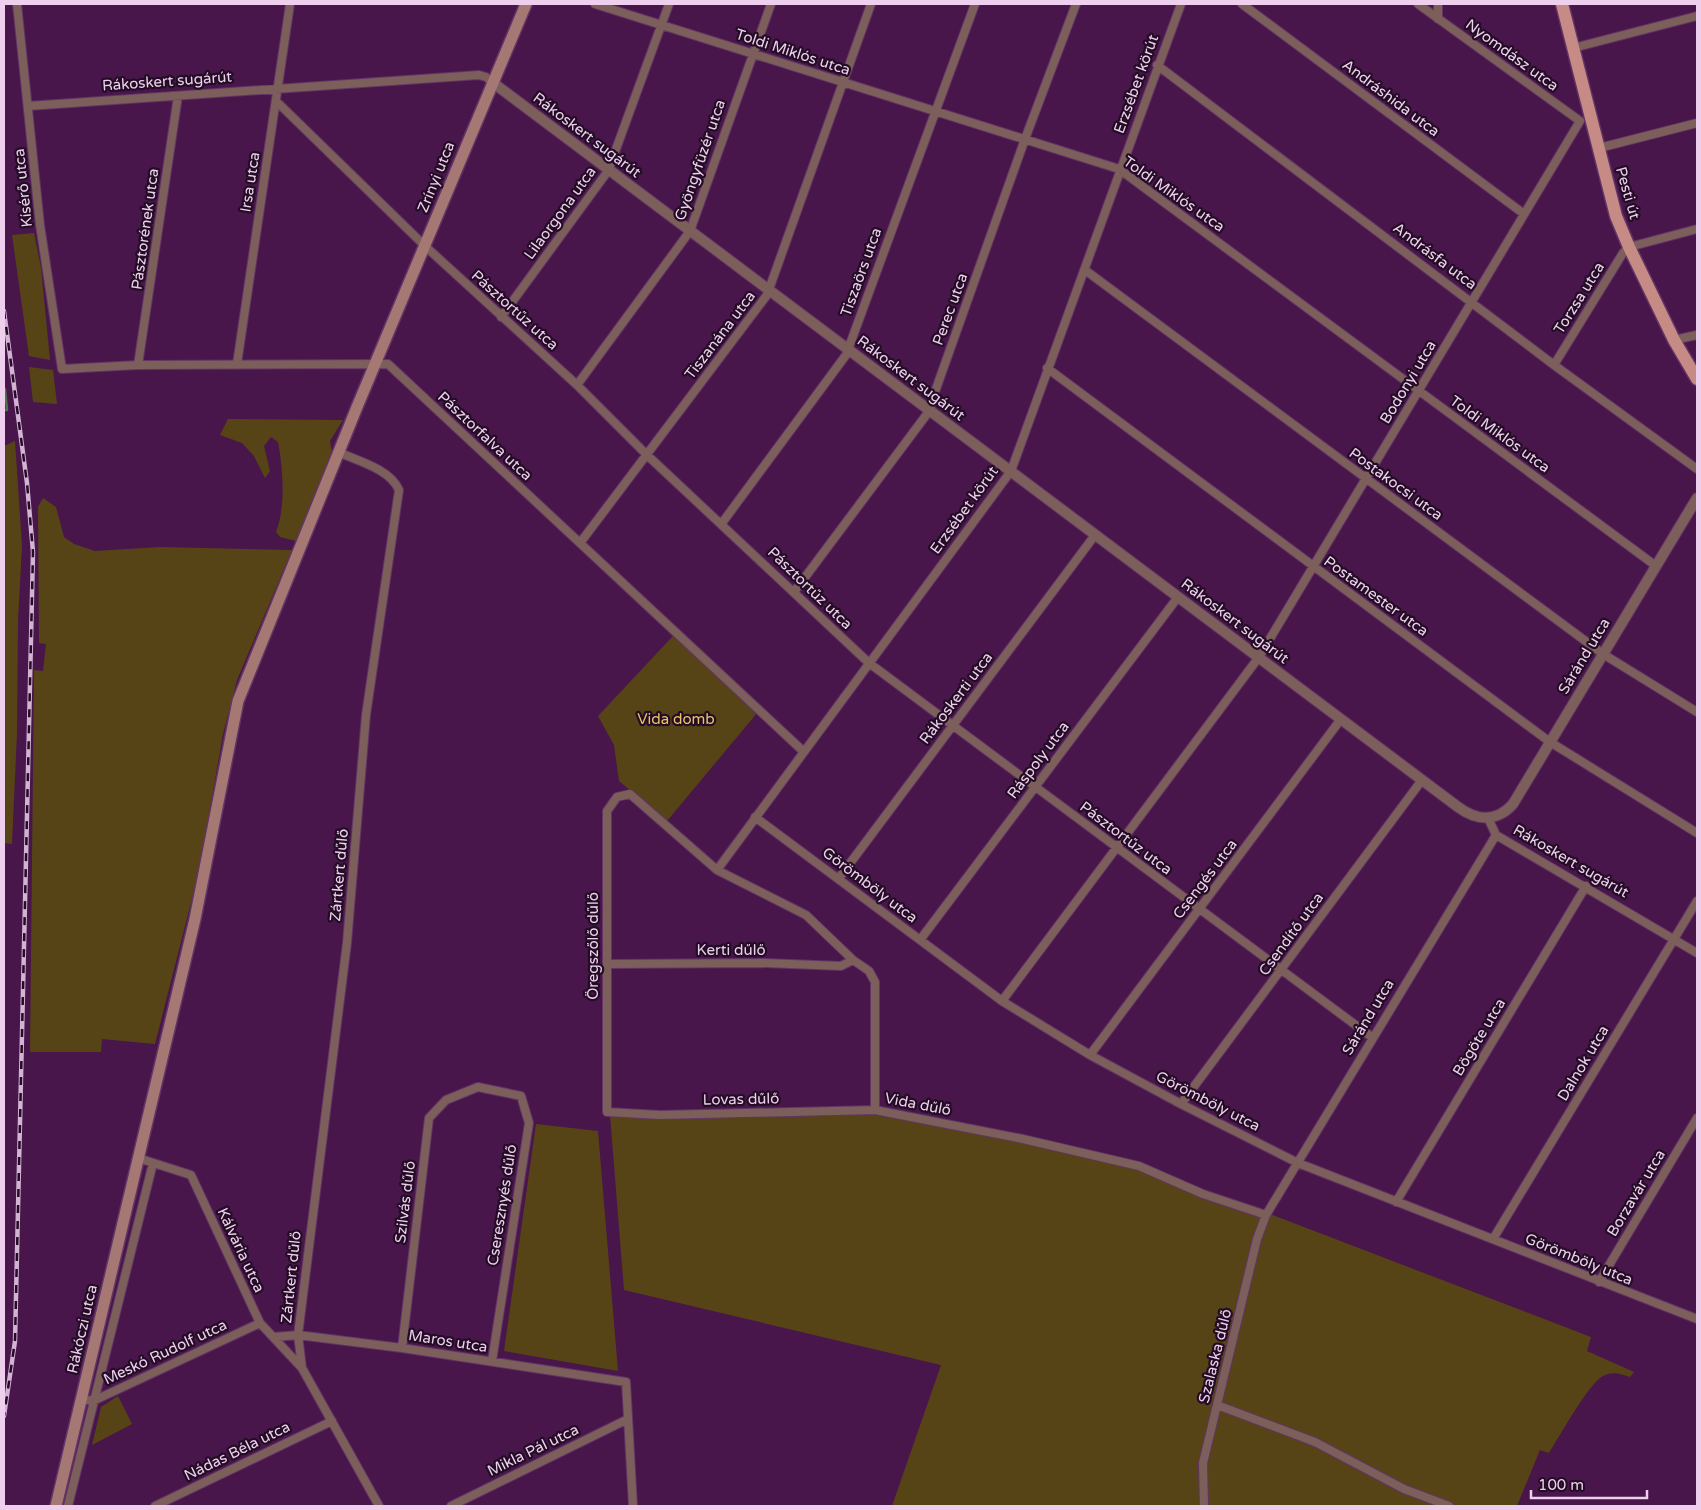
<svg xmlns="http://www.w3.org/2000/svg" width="1701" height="1510" font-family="'Varela Round',sans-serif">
	<rect width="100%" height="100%" fill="#48164b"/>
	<!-- green -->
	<path fill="#574416" d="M34 233 41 268 50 360 29 356 12 235Z
		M29 367 53 370 57 404 33 402Z
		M228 419 343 420 330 441 332 452 296 541 280 537 276 532C286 507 283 468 278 442L271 437 264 446 270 471 265 478 254 456 242 443 220 435Z
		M15 441 22 546 18 620 17 733 12 844 4 843V446Z
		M43 498 56 507 64 537 74 544 95 551 160 547 292 550 237 680 223 734 199 871 155 1044 102 1039 101 1052H30L34 670 43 671 46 644 39 643 38 507Z
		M673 636 757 713 667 821 619 781 614 745 598 716Z
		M868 1114 1023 1139 1139 1170 1259 1217 1262 1211 1591 1337 1587 1351 1634 1372 1630 1377C1621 1374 1613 1371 1603 1376 1589 1383 1559 1437 1549 1453L1540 1450 1517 1506H892L941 1365 624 1290 610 1115Z
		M536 1124 598 1131 618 1371 504 1351Z
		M118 1396 132 1424 92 1445 101 1407Z"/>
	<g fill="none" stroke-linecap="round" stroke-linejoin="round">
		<!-- stream -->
		<path stroke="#467649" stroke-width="2.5" d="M4 410H7L5 389"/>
		<defs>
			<path id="minor" d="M17 4 40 225 62 369 138 365 388 364 803 751
				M595 4 1119 169 1656 566
				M1242 4 1524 214
				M1418 4 1580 121
				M1438 4V19
				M1573 48 1697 16
				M1157 65 1554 365 1697 469
				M276 101 425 246 577 385 647 455 869 663 1373 1038
				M28 106 479 75 486 77 492 82
				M1599 148 1697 123
				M1085 270 1603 654 1697 712
				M501 317 608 171 669 4
				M1674 340 1697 335
				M237 364 290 4
				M138 365 178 96
				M1554 365 1623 253 1629 247 1697 229
				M1047 368 1550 742 1697 833
				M577 385 690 231 771 4
				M722 523 846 355 975 4
				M580 543 767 295 871 4
				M794 592 930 410 931 403 1025 139 1076 4
				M755 817 1002 1001 1090 1055 1181 1104 1298 1163 1697 1319
				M1488 818 1496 835 1697 953
				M717 870 1011 471 1181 4
				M839 878 1095 535
				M920 940 1178 597
				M607 964 765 963 841 966 853 960
				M1002 1001 1259 657 1580 121
				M1090 1055 1341 719
				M1181 1104 1422 780
				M875 1110V982L869 971 853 960 806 915 717 870 630 794 617 797 607 811V1112L660 1115 875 1110 1023 1139 1139 1166 1203 1194 1266 1215
				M138 1158 191 1175 260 1323 302 1368 379 1506
				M1396 1202 1586 886
				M1493 1239 1697 901
				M1599 1282 1697 1118
				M274 1337 298 1335 402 1348 626 1382 633 1506
				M402 1348 429 1118 446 1100 478 1087 521 1096 529 1123 492 1361
				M302 1368 298 1335 347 943 366 715 399 490C390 469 358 461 338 452
				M81 1399 93 1401 260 1323
				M1217 1405 1315 1442 1404 1489 1449 1506
				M68 1506 153 1163
				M155 1506 332 1421
				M451 1506 628 1419
				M1204 1506 1203 1463 1257 1239 1266 1215 1496 835"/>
			<path id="tertiary" d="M492 82 1458 807C1477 821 1497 822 1513 804L1697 498"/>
			<path id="secondary" d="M56 1506 195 919 238 701 357 407 526 4"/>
			<path id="primary" d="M1562 4 1616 216 1629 247 1674 340 1697 379"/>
		</defs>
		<!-- minor casing -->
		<use href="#minor" stroke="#633465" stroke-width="10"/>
		<!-- tertiary casing -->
		<use href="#tertiary" stroke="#633465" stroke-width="12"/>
		<!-- secondary casing -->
		<use href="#secondary" stroke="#633465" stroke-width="14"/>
		<!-- primary casing -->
		<use href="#primary" stroke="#633465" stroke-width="15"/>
		<!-- minor -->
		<use href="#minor" stroke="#7c5e5b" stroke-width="8"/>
		<!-- tertiary -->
		<use href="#tertiary" stroke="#7c5e5b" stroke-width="10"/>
		<!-- secondary -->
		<use href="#secondary" stroke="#a67873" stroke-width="11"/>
		<!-- primary -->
		<use href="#primary" stroke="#c78b85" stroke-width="12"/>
		<defs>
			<path id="rail" d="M4 311 27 483 33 552 15 1341 4 1416"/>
		</defs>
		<!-- rail casing -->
		<use href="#rail" stroke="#d3b2d4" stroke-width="4.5"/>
		<!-- rail -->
		<use href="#rail" stroke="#230d24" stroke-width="2.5" stroke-dasharray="8" stroke-linecap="butt"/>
	</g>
	<g text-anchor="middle" stroke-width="4.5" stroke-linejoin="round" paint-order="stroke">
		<!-- street labels -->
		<g font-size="15" fill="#eed0ee" stroke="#230d24">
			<text transform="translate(793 52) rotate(18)" y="5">Toldi Miklós utca</text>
			<text transform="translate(1512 55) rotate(36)" y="5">Nyomdász utca</text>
			<text transform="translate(167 81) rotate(-4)" y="5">Rákoskert sugárút</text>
			<text transform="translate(1136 84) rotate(-70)" y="5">Erzsébet körút</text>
			<text transform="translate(1391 98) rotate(37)" y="5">Andráshida utca</text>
			<text transform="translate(587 135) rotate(37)" y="5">Rákoskert sugárút</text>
			<text transform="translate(700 160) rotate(-71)" y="5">Gyöngyfüzér utca</text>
			<text transform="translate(436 177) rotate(-68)" y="5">Zrínyi utca</text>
			<text transform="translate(250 182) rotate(-81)" y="5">Irsa utca</text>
			<text transform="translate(23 188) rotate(-96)" y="5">Kísérő utca</text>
			<text transform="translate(1628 193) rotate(74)" y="5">Pesti út</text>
			<text transform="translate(1174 194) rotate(35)" y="5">Toldi Miklós utca</text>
			<text transform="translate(560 213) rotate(-54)" y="5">Lilaorgona utca</text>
			<text transform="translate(145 229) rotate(-82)" y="5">Pásztorének utca</text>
			<text transform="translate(1435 256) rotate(37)" y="5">Andrásfa utca</text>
			<text transform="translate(861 272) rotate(-70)" y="5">Tiszaörs utca</text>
			<text transform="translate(1579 298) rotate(-58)" y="5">Torzsa utca</text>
			<text transform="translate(950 309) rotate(-70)" y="5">Perec utca</text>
			<text transform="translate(515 310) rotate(42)" y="5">Pásztortűz utca</text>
			<text transform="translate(720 335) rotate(-53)" y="5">Tiszanána utca</text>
			<text transform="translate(911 378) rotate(37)" y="5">Rákoskert sugárút</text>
			<text transform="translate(1408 382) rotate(-59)" y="5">Bodonyi utca</text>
			<text transform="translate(1500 434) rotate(36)" y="5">Toldi Miklós utca</text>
			<text transform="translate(485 436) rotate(43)" y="5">Pásztorfalva utca</text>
			<text transform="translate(1396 484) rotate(36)" y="5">Postakocsi utca</text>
			<text transform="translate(964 510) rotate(-54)" y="5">Erzsébet körút</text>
			<text transform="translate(810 588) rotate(44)" y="5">Pásztortűz utca</text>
			<text transform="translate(1376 596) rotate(36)" y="5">Postamester utca</text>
			<text transform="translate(1235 621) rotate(37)" y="5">Rákoskert sugárút</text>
			<text transform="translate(1584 656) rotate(-59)" y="5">Sáránd utca</text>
			<text transform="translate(956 698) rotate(-53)" y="5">Rákoskerti utca</text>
			<text transform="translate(1038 760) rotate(-53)" y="5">Ráspoly utca</text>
			<text transform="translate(1126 838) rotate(37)" y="5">Pásztortűz utca</text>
			<text transform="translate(1571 861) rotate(30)" y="5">Rákoskert sugárút</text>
			<text transform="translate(339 875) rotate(-85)" y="5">Zártkert dűlő</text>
			<text transform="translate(1205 879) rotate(-53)" y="5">Csengés utca</text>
			<text transform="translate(870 885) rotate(37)" y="5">Görömböly utca</text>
			<text transform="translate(1291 934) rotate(-54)" y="5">Csendítő utca</text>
			<text transform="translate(593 946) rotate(-90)" y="5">Öregszőlő dűlő</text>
			<text x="731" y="955">Kerti dűlő</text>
			<text transform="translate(1368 1017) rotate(-59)" y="5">Sáránd utca</text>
			<text transform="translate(1479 1037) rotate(-59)" y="5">Bögöte utca</text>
			<text transform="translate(1583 1063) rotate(-59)" y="5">Dalnok utca</text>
			<text transform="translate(741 1099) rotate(-1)" y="5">Lovas dűlő</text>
			<text transform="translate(1208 1101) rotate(27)" y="5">Görömböly utca</text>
			<text transform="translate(918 1104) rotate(11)" y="5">Vida dűlő</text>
			<text transform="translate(1636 1193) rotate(-59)" y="5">Borzavár utca</text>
			<text transform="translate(405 1202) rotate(-83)" y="5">Szilvás dűlő</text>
			<text transform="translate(502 1205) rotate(-81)" y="5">Cseresznyés dűlő</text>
			<text transform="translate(241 1250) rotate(65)" y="5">Kálvária utca</text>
			<text transform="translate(1579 1259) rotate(22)" y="5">Görömböly utca</text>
			<text transform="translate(291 1277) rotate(-84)" y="5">Zártkert dűlő</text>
			<text transform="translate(82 1329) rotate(-77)" y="5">Rákóczi utca</text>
			<text transform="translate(448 1341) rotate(9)" y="5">Maros utca</text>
			<text transform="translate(165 1352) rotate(-25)" y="5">Meskó Rudolf utca</text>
			<text transform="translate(1215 1356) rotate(-76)" y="5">Szalaska dűlő</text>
			<text transform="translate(533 1450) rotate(-26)" y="5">Mikla Pál utca</text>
			<text transform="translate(237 1451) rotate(-26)" y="5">Nádas Béla utca</text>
		</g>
		<!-- park labels -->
		<g font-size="15" fill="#ebc369" stroke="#230d24">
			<text x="676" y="724">Vida domb</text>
		</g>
	</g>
	<!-- border -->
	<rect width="1701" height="1510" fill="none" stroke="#eed0ee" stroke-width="10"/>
	<!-- scale -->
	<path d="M1531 1490v8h116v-8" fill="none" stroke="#eed0ee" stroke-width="2.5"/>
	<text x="1538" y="1490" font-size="15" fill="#eed0ee" stroke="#230d24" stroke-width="4" paint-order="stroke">100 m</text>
</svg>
